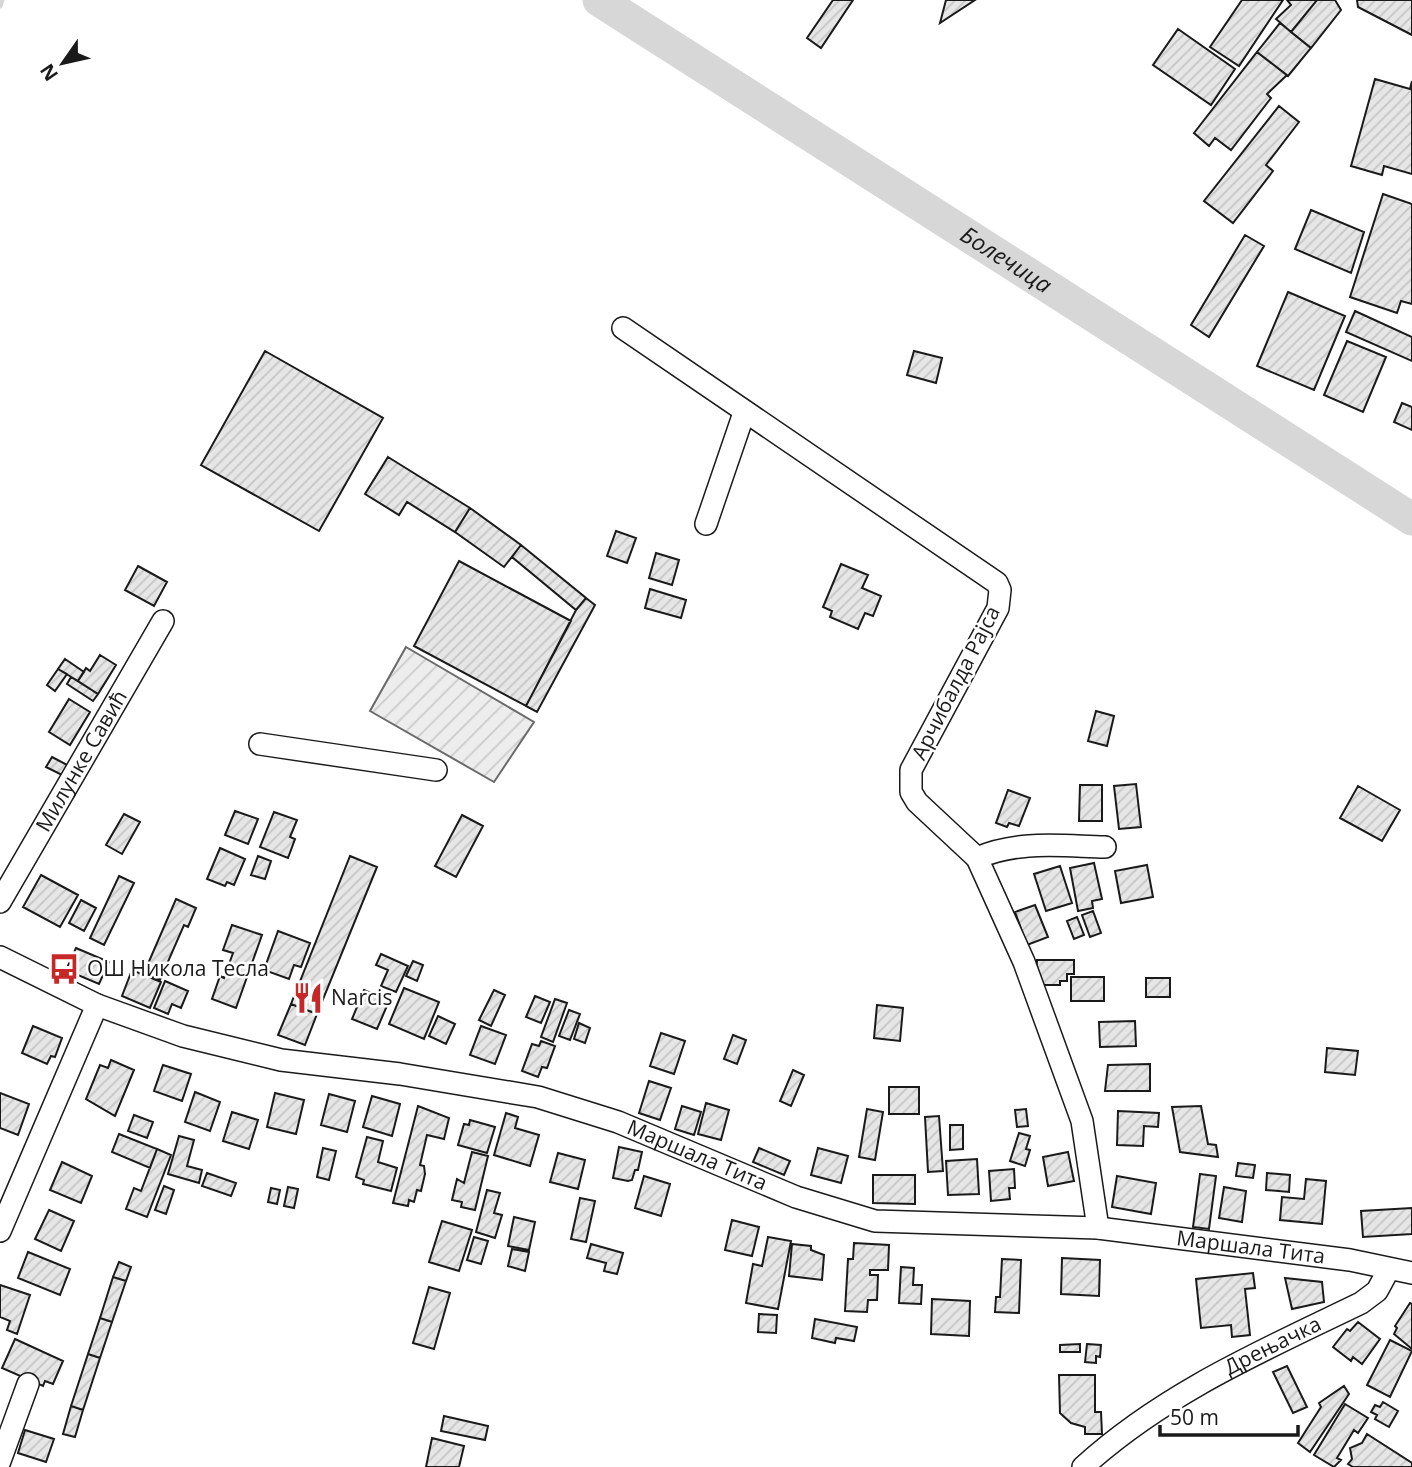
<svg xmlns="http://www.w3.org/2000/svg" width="1412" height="1467" font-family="'Open Sans',sans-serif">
	<defs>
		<pattern id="garden-furrows" width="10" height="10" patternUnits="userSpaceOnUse" patternTransform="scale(1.75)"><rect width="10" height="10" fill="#ededed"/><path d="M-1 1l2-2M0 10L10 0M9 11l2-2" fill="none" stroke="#cbcbcb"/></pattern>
		<pattern id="building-hatch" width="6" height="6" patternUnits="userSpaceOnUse" patternTransform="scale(1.75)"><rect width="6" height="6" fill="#e6e6e6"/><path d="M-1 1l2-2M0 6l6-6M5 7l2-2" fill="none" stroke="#c5c5c5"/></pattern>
	</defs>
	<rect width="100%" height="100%" fill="#fff"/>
	<!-- garden -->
	<path fill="url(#garden-furrows)" stroke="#6a6a6a" stroke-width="2" d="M406 647 534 722 494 782 370 711Z"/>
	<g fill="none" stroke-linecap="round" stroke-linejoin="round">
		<!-- stream -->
		<path stroke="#d7d7d7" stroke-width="5" d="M0 6 2 0"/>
		<!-- river -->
		<path stroke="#d7d7d7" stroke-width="33" id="s1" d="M599 0 1412 519"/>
	</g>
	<!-- building -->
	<path fill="url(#building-hatch)" stroke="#1a1a1a" stroke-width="2" d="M833 0H853L821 48 807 38Z
		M946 0H975L940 23Z
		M1242 0H1283L1239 66 1210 47Z
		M1317 0 1291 32 1276 19 1291 5 1287 0Z
		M1317 0H1335L1341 10 1311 48 1291 32Z
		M1357 0H1412V35L1358 7Z
		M1280 23 1311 48 1288 76 1257 52Z
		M1178 29 1235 69 1211 105 1153 65Z
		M1257 52 1287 75 1267 94 1271 98 1231 150 1215 138 1209 146 1194 133Z
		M1375 79 1410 89 1412 81V174L1384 166 1382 175 1351 166Z
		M1279 106 1299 122 1266 165 1273 171 1233 223 1204 201Z
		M1383 194 1412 204V304L1401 301 1397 313 1350 297Z
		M1311 210 1364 232 1351 273 1295 249Z
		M1245 235 1264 246 1209 337 1191 325Z
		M1288 292 1345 316 1314 390 1257 366Z
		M1355 311 1412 337V361L1346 332Z
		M1347 341 1386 357 1363 412 1324 395Z
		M265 351 383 418 319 531 201 465Z
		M914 351 942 358 936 383 907 375Z
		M1402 403 1412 407V430L1394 422Z
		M388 457 470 508 455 532 407 502 399 515 365 494Z
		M470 508 521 545 504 567 455 532Z
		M616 531 636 538 627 563 607 556Z
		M521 545 586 598 576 610 512 557Z
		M656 553 679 560 672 585 649 578Z
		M459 561 571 621 526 706 414 646Z
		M841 564 868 575 862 588 881 596 873 616 865 613 858 629 830 617 832 611 823 607Z
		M138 566 167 582 154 606 125 590Z
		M650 589 686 600 681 618 645 608Z
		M586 598 595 605 537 712 526 706 576 610Z
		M100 655 116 665 98 694 78 681 86 668 90 671Z
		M65 659 84 672 78 681 58 669Z
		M58 669 67 674 55 691 47 685Z
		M71 677 98 694 93 701 67 684Z
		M69 699 90 712 70 745 49 732Z
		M1096 711 1114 716 1107 746 1088 741Z
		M52 757 71 767 66 777 46 767Z
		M1136 784 1141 827 1119 829 1114 786Z
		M1080 785H1102V821H1079Z
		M1358 786 1400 810 1382 841 1340 818Z
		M1008 790 1030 798 1019 826 1009 823 1007 827 996 823Z
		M235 811 258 819 248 844 225 835Z
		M274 812 297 820 290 837 295 839 288 858 260 847Z
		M124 814 140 822 122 854 106 845Z
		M462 815 483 826 456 877 435 866Z
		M220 848 245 859 234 885 227 882 225 886 207 879Z
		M258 856 271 861 265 879 251 875Z
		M350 856 377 867 317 1014 291 1004Z
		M1094 863 1102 899 1092 901 1093 908 1078 911 1070 868Z
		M1147 865 1153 897 1121 903 1115 871Z
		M1060 866 1072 903 1046 911 1034 874Z
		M41 875 78 895 60 927 23 907Z
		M119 876 134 883 104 945 90 938Z
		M176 899 196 908 188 927 184 925 160 980 144 973Z
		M81 900 96 908 84 931 69 923Z
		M1035 905 1048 937 1027 945 1015 912Z
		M1093 911 1101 933 1090 937 1082 915Z
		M1077 917 1084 935 1074 939 1067 921Z
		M232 925 262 935 236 1008 212 999 220 976 224 978 233 953 223 950Z
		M278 931 310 943 301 967 294 965 289 979 264 970Z
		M76 948 109 962 99 984 66 970Z
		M381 954 408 966 396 992 381 986 388 970 376 965Z
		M1037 960H1074V974H1067V981H1060V985H1036Z
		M413 961 423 965 417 981 406 976Z
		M132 970 161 982 150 1008 122 996Z
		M1071 977H1104V1001H1071Z
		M1146 978H1170V997H1146Z
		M165 981 188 991 181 1008 172 1004 168 1014 154 1008Z
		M404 988 439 1002 424 1039 389 1024Z
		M364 990 389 1001 377 1029 352 1019Z
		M494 990 505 995 491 1026 479 1020Z
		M535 996 550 1002 541 1023 526 1017Z
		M555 999 567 1003 553 1042 541 1037Z
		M291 1004 317 1014 305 1045 278 1035Z
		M877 1005 903 1008 900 1041 874 1038Z
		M569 1010 580 1014 570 1040 559 1036Z
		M438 1016 455 1024 446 1044 429 1036Z
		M1135 1021 1136 1046 1100 1047 1099 1022Z
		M579 1023 590 1028 585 1043 574 1039Z
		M33 1026 62 1038 55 1057 51 1056 47 1064 22 1053Z
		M481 1026 506 1035 495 1064 470 1055Z
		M661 1033 685 1041 674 1074 650 1066Z
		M733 1035 746 1040 737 1064 724 1059Z
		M541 1041 555 1046 547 1068 542 1067 538 1077 522 1071 532 1044 539 1046Z
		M1327 1048 1358 1051 1355 1075 1325 1072Z
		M111 1060 134 1070 115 1116 86 1099 100 1065 108 1068Z
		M1150 1064V1091H1105L1108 1065Z
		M163 1065 191 1074 182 1101 154 1091Z
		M793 1070 804 1075 791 1106 780 1101Z
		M649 1081 671 1088 660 1120 639 1113Z
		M889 1087H919V1114H889Z
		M195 1092 220 1102 210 1131 185 1122Z
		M0 1093 29 1104 18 1135 0 1128Z
		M275 1093 304 1100 296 1134 267 1127Z
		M329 1094 355 1101 347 1132 321 1125Z
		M372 1096 400 1104 392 1136 363 1127Z
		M706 1103 729 1110 721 1140 698 1134Z
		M418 1106 449 1118 444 1139 427 1135 420 1165 424 1166 425 1174 421 1191 417 1190 414 1202 409 1200 408 1206 393 1203Z
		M682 1106 701 1112 694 1135 675 1129Z
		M1201 1106 1208 1144 1216 1145 1218 1157 1180 1152 1172 1107Z
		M867 1109 883 1112 875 1160 859 1157Z
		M1026 1109 1028 1126 1017 1127 1015 1110Z
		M1118 1111 1159 1113 1158 1127 1144 1126 1143 1146 1117 1145Z
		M232 1112 258 1120 249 1149 223 1141Z
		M506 1113 518 1117 515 1128 539 1135 530 1166 494 1155Z
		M134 1115 153 1122 147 1138 128 1131Z
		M939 1116 943 1171 928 1172 925 1117Z
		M470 1120 495 1127 487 1153 458 1145 464 1124 469 1125Z
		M950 1125H963V1149L950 1150Z
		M1019 1133 1030 1136 1026 1149 1030 1150 1025 1166 1010 1161Z
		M119 1134 157 1149 150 1168 112 1152Z
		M179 1136 194 1140 187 1166 202 1170 199 1183 168 1174Z
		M367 1137 383 1141 378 1162 397 1168 391 1191 363 1184 364 1180 356 1177Z
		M619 1147 642 1152 638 1170H635L632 1180 628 1181 613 1178Z
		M323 1148 336 1151 329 1180 317 1177Z
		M759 1148 790 1161 784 1175 753 1162Z
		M818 1148 848 1156 841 1183 811 1175Z
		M157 1149 171 1155 147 1217 126 1209 134 1188 141 1191Z
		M472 1152 488 1156 475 1210 461 1207 462 1202 452 1200 457 1179 464 1183Z
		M1068 1152 1074 1181 1048 1186 1043 1157Z
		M558 1153 585 1160 578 1189 550 1182Z
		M977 1159 979 1194 948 1195 946 1161Z
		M62 1162 92 1176 81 1203 50 1190Z
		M1238 1163 1255 1165 1253 1178 1236 1176Z
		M1014 1169 1015 1188H1009L1010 1199 991 1201 989 1171Z
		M207 1173 236 1183 231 1196 202 1186Z
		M1267 1173 1290 1175 1289 1192 1266 1190Z
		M1200 1174 1216 1176 1209 1229 1193 1227Z
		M873 1175H915V1204L873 1203Z
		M644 1176 670 1184 661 1216 635 1208Z
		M1117 1176 1156 1183 1151 1214 1112 1207Z
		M1306 1179 1326 1181 1322 1224 1280 1220 1282 1197 1304 1199Z
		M164 1186 174 1190 166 1214 155 1210Z
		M288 1187 298 1189 294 1208 284 1206Z
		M1224 1187 1246 1191 1242 1222 1219 1218Z
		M271 1188 280 1190 277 1204 268 1202Z
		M487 1190 500 1193 494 1213 502 1215 495 1238 476 1232Z
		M580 1198 595 1201 586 1242 571 1239Z
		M1412 1208V1234L1363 1237 1361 1211Z
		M49 1210 74 1221 61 1251 35 1239Z
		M514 1217 535 1222 529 1250 508 1246Z
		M732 1220 759 1227 752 1256 725 1250Z
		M442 1221 472 1230 459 1271 429 1262Z
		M474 1237 488 1241 481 1264 467 1260Z
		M768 1237 791 1241 778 1309 746 1303 753 1264 762 1266Z
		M854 1243 889 1245 888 1270H870V1275H878L877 1300H868L867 1312 845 1311 848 1259H853Z
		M591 1244 623 1253 617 1274 604 1271 606 1263 587 1258Z
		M792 1244 811 1246V1250L824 1255 822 1280 789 1276Z
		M512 1249 529 1252 525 1271 508 1266Z
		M28 1252 70 1269 60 1295 18 1278Z
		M1062 1258 1100 1260 1099 1296 1061 1294Z
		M1002 1259 1021 1260 1019 1313 995 1312 996 1297H1000Z
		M119 1262 131 1267 126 1281 113 1277Z
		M901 1267 914 1268 913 1285H922L921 1304 899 1303Z
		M1253 1273 1255 1288 1245 1289 1250 1335 1232 1337 1231 1325 1201 1328 1196 1279Z
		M113 1277 126 1281 112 1322 100 1318Z
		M1285 1278 1322 1282 1324 1302 1292 1309Z
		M0 1285 30 1295 17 1334 7 1330 10 1321 0 1317Z
		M429 1287 450 1293 434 1349 413 1343Z
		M932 1299 970 1301 969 1336 931 1334Z
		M1410 1303 1412 1304V1349L1394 1334 1397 1328 1395 1326Z
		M759 1314 777 1315 776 1333 758 1332Z
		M100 1318 112 1322 100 1358 88 1354Z
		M815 1319 857 1327 854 1341 836 1338 835 1343 812 1338Z
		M1358 1322 1380 1339 1362 1364 1353 1357 1351 1361 1333 1347 1347 1329 1350 1331Z
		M15 1339 63 1361 53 1384 45 1381 43 1386 2 1368Z
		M1390 1340 1412 1351 1390 1397 1367 1385Z
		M1080 1344V1352H1060V1345Z
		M1087 1344 1101 1345 1100 1357 1096 1356V1363L1085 1362Z
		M88 1354 100 1358 83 1410 71 1406Z
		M1287 1366 1307 1407 1293 1413 1273 1372Z
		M1059 1375H1095V1412H1101L1102 1434H1085V1427L1071 1423 1060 1413Z
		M1344 1386 1349 1394 1310 1452 1298 1443 1321 1407 1319 1403Z
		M1383 1402 1398 1411 1389 1427 1375 1419 1377 1415 1371 1412 1375 1405 1380 1407Z
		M1345 1404 1368 1418 1358 1433 1354 1430 1337 1458 1341 1460 1334 1467 1314 1455Z
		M71 1406 83 1410 75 1437 63 1434Z
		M444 1416 488 1426 485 1440 441 1431Z
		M25 1430 54 1439 46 1462 18 1453Z
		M1367 1434 1412 1463V1467H1353L1348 1464 1352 1459 1350 1448 1362 1443Z
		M432 1438 464 1446 459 1467H426Z"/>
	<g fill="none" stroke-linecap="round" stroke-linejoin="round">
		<defs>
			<g id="minor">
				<path d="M623 328 997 583 1000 590 998 608 911 770V792L917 802 977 858 1024 962 1082 1121 1098 1228"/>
				<path d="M706 524 744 413"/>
				<path d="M260 744 436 770"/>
				<path d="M977 858C1018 840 1061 846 1105 847"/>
				<path id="s2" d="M0 902 163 621"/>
				<path id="s3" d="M0 957 97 1005 183 1036 281 1060 400 1074 538 1097 618 1122 796 1197 875 1221 1098 1228 1350 1260 1412 1273"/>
				<path d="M0 1231 97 1005"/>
				<path d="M0 1461 28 1384"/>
				<path id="s4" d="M1083 1467C1164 1393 1264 1350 1361 1303L1377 1291 1389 1269"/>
			</g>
		</defs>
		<!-- minor casing -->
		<use href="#minor" stroke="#1a1a1a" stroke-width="24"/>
		<!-- minor -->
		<use href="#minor" stroke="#fff" stroke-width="21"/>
	</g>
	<!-- icons -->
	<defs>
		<symbol id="bus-bare" viewBox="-9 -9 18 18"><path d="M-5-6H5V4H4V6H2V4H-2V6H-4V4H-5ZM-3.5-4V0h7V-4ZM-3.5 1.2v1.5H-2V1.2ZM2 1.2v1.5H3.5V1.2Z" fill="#c62828" stroke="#fff" stroke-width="2.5" paint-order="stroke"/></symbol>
		<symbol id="restaurant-bare" viewBox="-9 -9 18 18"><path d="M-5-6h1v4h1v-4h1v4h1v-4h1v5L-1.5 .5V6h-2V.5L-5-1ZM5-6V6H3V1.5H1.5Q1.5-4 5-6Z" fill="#c62828" stroke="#fff" stroke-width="2.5" paint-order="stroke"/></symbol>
	</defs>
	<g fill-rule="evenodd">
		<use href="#bus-bare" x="42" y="947" width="44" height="44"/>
		<use href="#restaurant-bare" x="286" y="976" width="44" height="44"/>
	</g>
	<g text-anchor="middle" stroke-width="5" stroke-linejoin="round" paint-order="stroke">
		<!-- street labels -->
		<g font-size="21" fill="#1a1a1a" stroke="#fff">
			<text transform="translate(956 683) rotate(-63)" y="7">Арчибалда Рајса</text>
			<text dy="7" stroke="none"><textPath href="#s2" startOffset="163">Милунке Савић</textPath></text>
			<text dy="7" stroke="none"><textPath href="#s3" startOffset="730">Маршала Тита</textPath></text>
			<text dy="7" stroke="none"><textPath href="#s3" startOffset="1297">Маршала Тита</textPath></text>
			<text dy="7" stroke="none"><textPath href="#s4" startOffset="226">Дрењачка</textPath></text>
		</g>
		<!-- poi labels -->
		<g font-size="21" fill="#1a1a1a" stroke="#fff" text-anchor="start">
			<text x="87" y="976">ОШ Никола Тесла</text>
			<text x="331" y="1005">Narcis</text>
		</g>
		<!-- water labels -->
		<g font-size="23" font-style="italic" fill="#1a1a1a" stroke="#fff">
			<text dy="8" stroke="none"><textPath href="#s1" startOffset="483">Болечица</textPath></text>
		</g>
	</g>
	<!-- north arrow -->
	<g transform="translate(63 63) rotate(236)" stroke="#ffffff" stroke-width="5" paint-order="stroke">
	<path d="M0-5L12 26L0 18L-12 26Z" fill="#1a1a1a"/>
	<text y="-10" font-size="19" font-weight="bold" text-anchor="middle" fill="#1a1a1a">N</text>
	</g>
	<!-- scale -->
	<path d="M1160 1425v10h138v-10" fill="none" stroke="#1a1a1a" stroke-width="3.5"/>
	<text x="1170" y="1425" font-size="21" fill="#1a1a1a" stroke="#ffffff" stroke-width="5" paint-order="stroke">50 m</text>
</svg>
